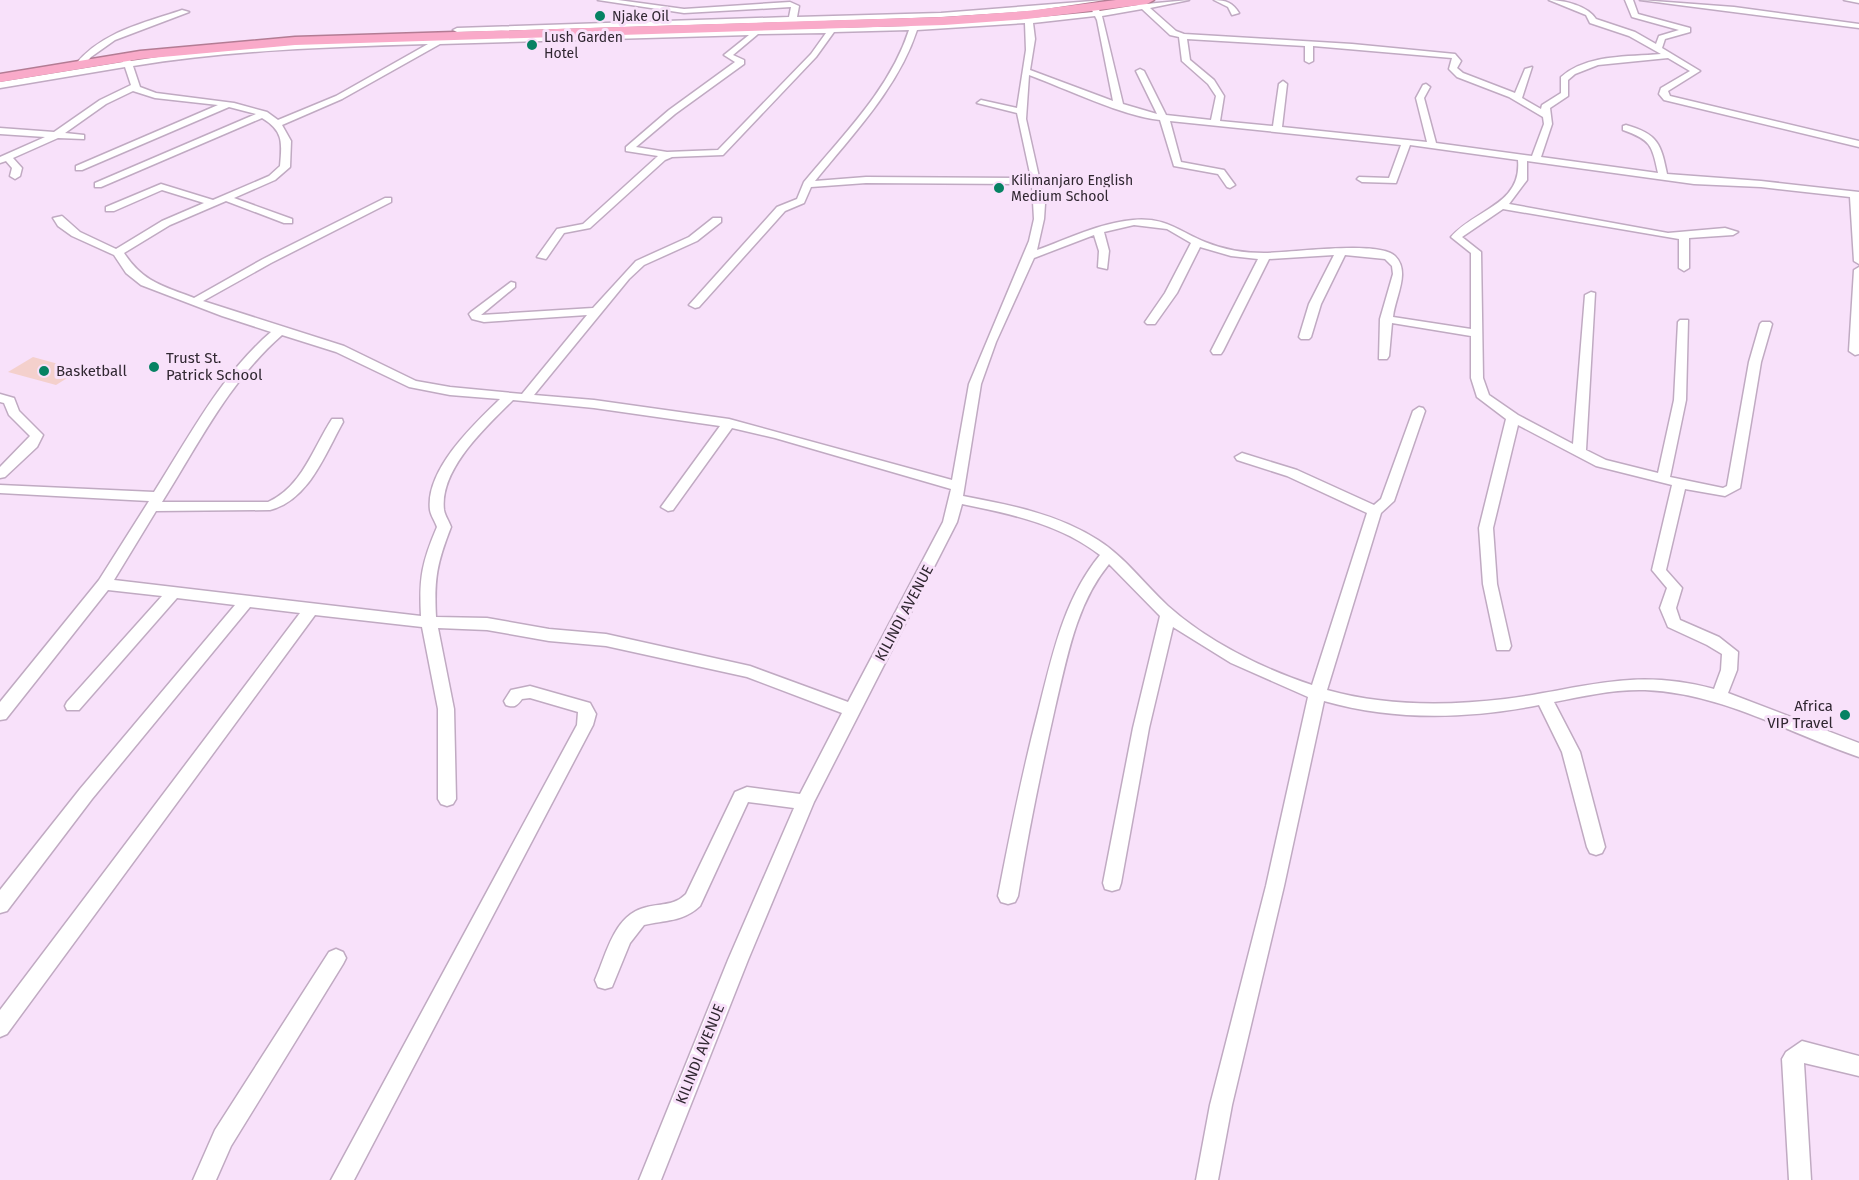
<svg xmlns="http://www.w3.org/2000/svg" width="1859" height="1180" font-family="'Fira Sans',sans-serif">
	<rect width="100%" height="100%" fill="#f8e1fa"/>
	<!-- green -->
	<path fill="#f4d0cc" d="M33 357 80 370 56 385 8 372Z"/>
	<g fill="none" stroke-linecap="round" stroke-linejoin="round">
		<defs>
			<path id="street" d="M598 0H618L684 9 790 2 799 6 797 17 941 13 1105 0 1032 11 941 17 796 22 793 29 828 28 834 22 838 24 836 28 911 26 916 20 920 22 919 25 1024 19 1023 15 1027 13 1031 18 1093 12 1090 8 1094 6 1100 11 1138 5 1136 3 1140 1 1146 4 1189 0 1150 8 1176 31 1184 34 1352 44 1455 54 1461 61 1457 68 1463 73 1515 93 1525 69 1532 67 1522 98 1541 109 1542 105 1561 93V77C1587 54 1628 57 1661 54L1629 36 1590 23 1586 15 1549 0C1564 0 1588 6 1596 19L1635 32 1656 44 1659 36 1679 30 1632 17 1625 0H1633L1638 14 1690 28V32L1665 39 1662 48 1700 71 1668 91 1670 96 1859 141V147L1664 100 1659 94 1661 88 1690 71 1668 58 1598 65 1575 74 1568 80V96L1550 108 1552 124 1541 157 1658 173C1652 145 1651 140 1623 130V126L1626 125C1658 134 1661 144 1667 174L1761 181 1859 192V264L1854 261 1850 197 1761 187 1694 184 1527 161V180L1509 204 1668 233 1725 228 1738 232 1733 235 1689 238V268L1684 271 1679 268V239L1503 209 1462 237 1481 252 1483 378 1489 395 1518 415 1573 444 1585 295 1591 292 1595 293 1586 450 1606 460 1658 473 1674 400 1678 322 1680 320H1688L1686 400 1670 477 1723 488 1727 486 1749 362 1760 324 1762 322H1770L1772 324 1761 362 1740 488 1725 496 1685 489 1666 570 1682 588 1676 608 1680 620 1719 637 1738 652 1737 670 1728 693 1859 743V757C1788 733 1722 693 1645 690 1615 689 1584 696 1554 702L1580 752 1605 847 1602 853 1596 855 1590 853 1587 847 1562 752 1539 705C1468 719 1394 721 1324 701L1284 886 1232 1105 1218 1180H1196L1210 1105 1266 886 1308 697 1231 663 1173 627 1149 728 1121 883 1119 889 1112 891 1105 889 1103 883 1133 728 1160 616 1109 564C1076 604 1067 658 1055 708 1041 770 1028 833 1018 896L1015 902 1008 904 1001 902 998 896C1010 834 1022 773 1038 712 1052 657 1063 600 1100 555 1060 524 1011 514 962 504L957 522 814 802 748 960 661 1180H639L728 960 794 808 748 802 700 906C683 922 665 920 644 925L630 943 612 987 605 989 598 987 595 980C607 953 614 914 647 907 663 903 674 906 686 894L735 792 747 787 800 794 842 713 747 677 606 646 549 641 487 630 438 628 454 709 456 799 453 804 447 806 441 804 438 799V709L422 627 315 615 7 1034 0 1037V1010L300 613 250 607 92 799 7 911 0 913V890L80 789 235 605 177 598 79 710H67L65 706 67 702 162 596 108 590 6 719 0 720V702L99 580 149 501 0 493V485L154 492C189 437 221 375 271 332L222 316 141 285 126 273 114 255 72 236 58 226 53 218 62 216 80 232 116 249 162 221 204 203 162 190 114 211H106V207L161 184 213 200 269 176 280 166C282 143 284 131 262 118L101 187H95V183L256 114 229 107 82 170H76V166L218 105 155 98 133 91 106 104 65 133 84 135V139L58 138 13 158 22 168 20 176 15 179 10 176 12 168 6 161 0 163V157L45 137 0 134V128L54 132 100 100 131 85 125 67 0 88V82L123 62 122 58 126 56 131 61 165 56 310 43 790 29 787 27 788 22 457 32 453 30 457 28 789 17 791 7 684 13ZM1142 9 1170 35 1179 37 1182 61 1208 84 1216 96 1211 120 1166 115 1144 71 1140 69 1136 71 1157 114 1123 104 1102 16ZM1095 16 1097 20 1113 101 1030 70 1035 39 1033 23ZM1025 23 1026 50 1017 108 981 100 977 103 1017 113 1031 178 866 177 815 181C853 134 898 88 917 30ZM909 30C890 89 843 135 804 182L797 199 777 207 689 305 695 308 699 307 785 211 804 203 811 187 866 183 1032 184 1034 219 1029 241 969 384 952 480 729 419 594 400 534 395 629 279 644 265 697 241 721 222V218H713L689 237 636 261 593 308 481 315 515 287V283L511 282 471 312 469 314 472 319 484 322 587 315 522 394 450 387 416 381 344 346 203 301 271 263 391 202V198H385L263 259 194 298C163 286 143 282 124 253L170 225 226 201 284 223H292V219L234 198 275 180 290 167 291 141 282 125 342 99 440 44 749 35 724 55 735 62 669 110 626 147V151L658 156 583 224 557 229 537 257 546 259 564 233 590 228 665 160 672 157 723 155 816 57 834 32ZM826 33 811 54 718 150 667 152 636 147 675 114 744 64V60L733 55 758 34ZM1187 39 1305 46V61L1309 63 1313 61V46L1452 58 1449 69 1457 77 1509 97 1543 117 1544 124 1532 156 1436 143 1424 98 1430 87 1426 84 1423 85 1416 98 1427 142 1282 127 1287 84 1283 81 1279 84 1273 126 1220 121 1224 96 1214 80 1190 60ZM428 44 336 96 278 120 267 112 234 103 156 93 140 87 133 66C230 50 329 47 428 44ZM1029 75C1067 89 1122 116 1160 120L1174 166 1218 174 1227 187 1230 188 1235 185 1224 170 1181 162 1170 121 1401 145 1389 178 1359 177 1357 179 1362 182 1396 183 1410 145 1518 160C1522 205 1475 209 1451 237L1471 253V329L1393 317C1395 297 1411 272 1395 256 1379 240 1289 253 1264 253 1244 253 1224 250 1205 242 1178 231 1166 217 1133 220 1099 223 1068 239 1037 250L1044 219 1045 204 1026 119ZM1134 225 1167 229 1191 243 1165 293 1145 322 1147 324H1155L1177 293 1200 247 1231 256 1258 259 1211 351 1213 354H1221L1223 351 1269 259 1334 255 1309 304 1299 337 1301 339H1309L1311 337 1321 304 1345 255 1385 259 1392 266 1393 274 1380 319 1379 359H1387L1389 356 1392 323 1471 336V378L1477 397 1506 419 1479 528 1483 584 1497 650H1509L1511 646 1497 584 1493 528 1518 425 1596 466 1672 485 1652 570 1667 588 1660 608 1668 627 1707 645 1722 654 1721 670 1714 689C1632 667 1584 689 1505 699 1446 706 1384 706 1327 690L1381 513 1394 501 1425 411 1423 408 1419 407 1413 411 1381 499 1374 505 1297 470 1242 453 1235 457 1237 460 1287 476 1367 513 1312 685C1261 668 1207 641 1168 606 1144 584 1125 557 1098 540 1058 514 1010 505 963 496L981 384 996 342 1034 258 1094 235 1099 251 1098 267 1107 269 1109 251 1104 232ZM282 335 336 352 409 387 450 395 500 399C474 424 425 470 430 510 431 516 435 521 437 527 422 562 419 578 421 616L114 580 156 511 270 510C309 500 325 454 343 422L342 419H332C313 448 302 487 268 502H162C198 445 230 380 282 335ZM513 400 594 408 720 426 661 507 668 511 673 510 732 428 775 438 951 489 943 522 848 702 750 666 606 634 549 629 487 618 436 617C434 578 437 563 451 527 449 521 445 516 444 510 439 469 487 426 513 400Z
				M1214 0C1226 0 1233 3 1239 13L1232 15 1228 7Z
				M1640 0 1734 7 1859 24V28Z
				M1844 0H1859V3Z
				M182 10 189 12 115 40 91 57 82 67 75 65C101 32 144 23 182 10Z
				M1859 267V354L1855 355 1849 351 1854 270Z
				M0 394 14 398 19 411 43 435 37 447 5 477 0 478V467L30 436 9 415 4 403 0 402Z
				M530 686 590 703 596 714 593 725 354 1180H331L577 725 578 712 530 698 522 699C517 706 514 708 506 705L504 701 511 690Z
				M336 949 343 952 346 958 343 964 231 1146 216 1180H193L215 1130 329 952Z
				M1802 1041 1859 1056V1076L1804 1063 1811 1180H1789L1782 1059 1786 1052Z"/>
			<path id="highway" d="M1116 0H1154L1147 4 1027 19 944 25 295 45 140 59 0 82V74L140 51 295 37 944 17 1027 11Z"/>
		</defs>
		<!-- street casing -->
		<use href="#street" stroke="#c0aac2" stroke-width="3"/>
		<!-- highway casing -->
		<use href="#highway" stroke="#b37c94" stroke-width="3"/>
		<!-- street -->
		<use href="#street" fill="#fff" fill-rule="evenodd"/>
		<!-- highway -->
		<use href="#highway" fill="#f9aac9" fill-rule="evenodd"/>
	</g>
	<!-- markers -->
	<g fill="#068263" stroke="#f8e1fa" stroke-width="2">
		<circle cx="600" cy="16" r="6"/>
		<circle cx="532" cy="45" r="6"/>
		<circle cx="999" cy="188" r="6"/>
		<circle cx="154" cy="367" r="6"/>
		<circle cx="44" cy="371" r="6"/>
		<circle cx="1845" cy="715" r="6"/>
	</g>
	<g text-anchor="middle" stroke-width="6" stroke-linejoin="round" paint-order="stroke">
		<!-- far-poi labels -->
		<g font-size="14" fill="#302731" stroke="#f8e1fa" text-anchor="start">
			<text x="612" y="21">Njake Oil</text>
			<text x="544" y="42">Lush Garden<tspan x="544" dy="16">Hotel</tspan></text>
			<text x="1011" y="185">Kilimanjaro English<tspan x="1011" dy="16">Medium School</tspan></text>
		</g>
		<!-- poi labels -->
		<g font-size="15" fill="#302731" stroke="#f8e1fa" text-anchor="start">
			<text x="166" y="363">Trust St.<tspan x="166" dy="17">Patrick School</tspan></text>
			<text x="56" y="376">Basketball</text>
			<text x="1833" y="711" text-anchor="end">Africa<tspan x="1833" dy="17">VIP Travel</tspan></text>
		</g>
		<!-- street labels -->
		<g font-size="15" fill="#302731" stroke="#f8e1fa">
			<text transform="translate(904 613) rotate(-62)" y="5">KILINDI AVENUE</text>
			<text transform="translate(700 1054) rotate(-68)" y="5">KILINDI AVENUE</text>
		</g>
	</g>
</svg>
